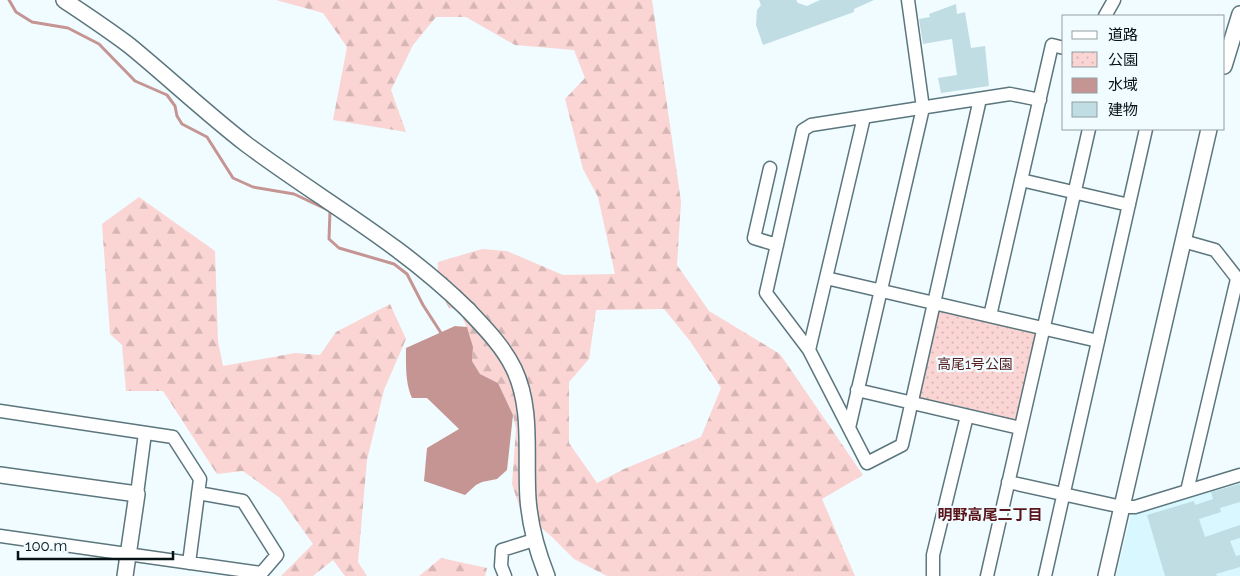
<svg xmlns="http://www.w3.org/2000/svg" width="1240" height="576" font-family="Raleway,'Noto Sans JP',sans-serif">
	<defs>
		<pattern id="forest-firs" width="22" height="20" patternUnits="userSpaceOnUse" patternTransform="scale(1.25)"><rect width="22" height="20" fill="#fad5d4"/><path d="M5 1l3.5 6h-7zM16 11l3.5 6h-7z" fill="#d5b6b5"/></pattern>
		<pattern id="park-dots" width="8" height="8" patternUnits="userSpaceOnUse" patternTransform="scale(1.25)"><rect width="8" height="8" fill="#fad5d4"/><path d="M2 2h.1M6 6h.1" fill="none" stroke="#d5b6b5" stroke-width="1.8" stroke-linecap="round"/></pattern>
	</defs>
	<rect width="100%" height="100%" fill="#f0fcff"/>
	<!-- built -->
	<path fill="#d8f7ff" d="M1240 480V576H1116L1131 514Z"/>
	<!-- forest -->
	<path fill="url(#forest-firs)" fill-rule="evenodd" d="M276 0H652L681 202 677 265 709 311 780 354 863 475 822 499 855 576H607L574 559 550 535 539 526 523 518 512 484 516 429 513 415 498 383 480 374 472 361C474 341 467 327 459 310L449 308 437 286 438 262 482 249 507 251 563 275 615 274 598 197 583 169 565 99 585 78 574 50 515 45 466 17H436L413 45 391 90 406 132 333 120 347 47 323 13ZM664 309 690 341 721 388 701 437 624 469 597 483 569 443V382L589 359 596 310Z
		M139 197 215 251 218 341 223 366 295 353 320 355 336 332 390 304 406 339 384 390 367 460 358 562 367 576H345L333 560 313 576H281L313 544 280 498 243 471 217 474 163 391H126L122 345 110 334 102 224Z
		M441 558 487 568 485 576H419Z"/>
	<!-- park -->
	<path fill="url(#park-dots)" d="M942 309 1035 330 1037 334 1017 420 1015 422 921 401 918 396 937 311Z"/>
	<!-- water -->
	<path fill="#c59593" d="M455 326 467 327 473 347 472 361 480 374 498 383 513 415 507 470 497 479 482 482 476 485 465 495 424 481 427 448 459 429 427 398H412C405 383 406 364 406 348Z"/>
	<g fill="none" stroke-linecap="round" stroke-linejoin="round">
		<!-- stream -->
		<path stroke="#c59593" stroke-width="3" d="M9 0 16 12 32 22 68 28 99 44 135 81 167 95 175 106 177 116 182 124 207 137 233 178 253 187 294 194 330 211 329 239 339 248 394 264 407 274 423 305 443 336"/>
	</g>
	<!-- building -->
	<path fill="#c0dde4" d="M759 0H796L798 3 807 6 820 0H874L854 9V12L763 45 756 25 757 10 761 5Z
		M956 4 957 14 965 12 971 48 985 46 989 86 941 93 938 78 957 75 952 39 923 44 919 19 930 17 929 14Z
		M1240 484V502L1220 508 1221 512 1199 519 1205 537 1240 525V538L1230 541 1236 556 1240 555V567L1216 574 1217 576H1165L1147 515 1194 501 1195 505 1213 499 1211 492Z"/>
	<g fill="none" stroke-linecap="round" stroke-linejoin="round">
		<defs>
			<path id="minor" d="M1105 16 1114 0
				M980 99 902 445 867 463 809 350 766 293 803 130 811 125 1010 94 1040 100
				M770 168 754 238 777 245
				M1021 180 1129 205
				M1183 241 1215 250 1240 282
				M826 278 1098 341
				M990 316 1052 45 1064 48
				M809 350 864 117
				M857 390 1020 428
				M0 411 173 437 200 479 189 563
				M849 428 923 108 908 0
				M1008 482 1122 507H1135L1240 475
				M1187 491 1237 279
				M198 493 243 501 277 555 259 576
				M137 494 145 433
				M0 536 261 573
				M505 576 501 566 502 550 534 540
				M933 576V555L967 416
				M987 576 1089 129
				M1045 576 1146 129"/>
			<path id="tertiary" d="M64 0C86 15 109 30 130 46 169 78 206 113 246 144 321 200 399 242 467 309 484 327 503 346 514 369 533 409 525 455 528 499 530 526 537 551 547 576
				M1224 66 1240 14
				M0 475 137 494 125 576
				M1106 576 1209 129"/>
		</defs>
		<!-- minor casing -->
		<use href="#minor" stroke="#5c767d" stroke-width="15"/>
		<!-- tertiary casing -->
		<use href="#tertiary" stroke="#5c767d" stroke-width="18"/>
		<!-- minor -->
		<use href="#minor" stroke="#fff" stroke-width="12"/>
		<!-- tertiary -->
		<use href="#tertiary" stroke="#fff" stroke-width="15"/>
	</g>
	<g text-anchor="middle" stroke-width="4.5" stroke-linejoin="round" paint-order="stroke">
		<!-- park labels -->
		<g font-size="14" fill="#581d1f" stroke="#f0fcff">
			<text x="975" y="369">高尾1号公園</text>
		</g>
		<!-- neighbourhood labels -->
		<g font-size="15" font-weight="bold" fill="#5a151a" stroke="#f0fcff">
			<text x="990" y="520">明野高尾二丁目</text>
		</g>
	</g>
	<!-- legend -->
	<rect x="1062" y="15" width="162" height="115" fill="#f0fcff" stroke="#939ea1"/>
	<rect x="1072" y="31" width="25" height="8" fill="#ffffff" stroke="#939ea1"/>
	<text x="1108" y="40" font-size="15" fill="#071214">道路</text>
	<rect x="1072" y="52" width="25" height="15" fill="url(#park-dots)" stroke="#939ea1"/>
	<text x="1108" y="65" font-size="15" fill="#071214">公園</text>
	<rect x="1072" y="78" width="25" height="15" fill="#c59593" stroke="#939ea1"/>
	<text x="1108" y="90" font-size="15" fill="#071214">水域</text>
	<rect x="1072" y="102" width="25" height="15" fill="#c0dde4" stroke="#939ea1"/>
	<text x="1108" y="115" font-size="15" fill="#071214">建物</text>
	<!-- scale -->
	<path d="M18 551v8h155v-8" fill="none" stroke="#071214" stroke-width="2.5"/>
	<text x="25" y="551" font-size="15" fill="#071214" stroke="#f0fcff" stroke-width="4" paint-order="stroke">100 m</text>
</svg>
